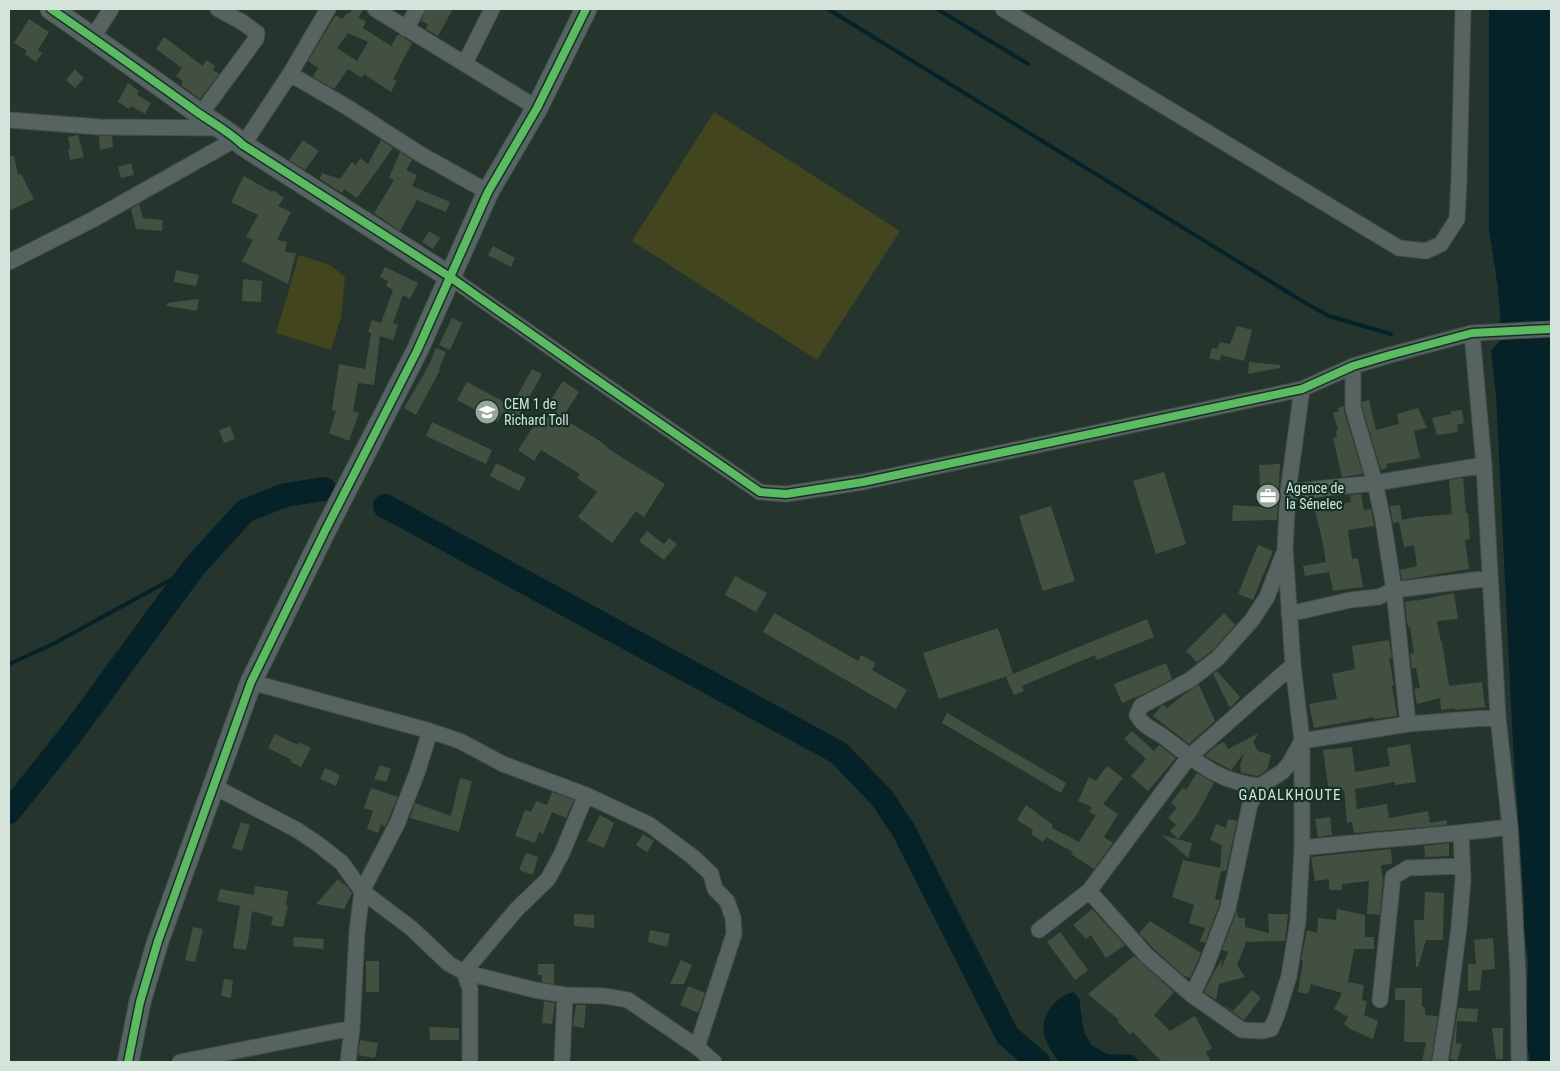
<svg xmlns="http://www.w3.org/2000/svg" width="1560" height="1071" font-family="'Roboto Condensed',sans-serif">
	<rect width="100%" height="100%" fill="#25352d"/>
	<!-- green -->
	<path fill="#42451e" d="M714 112 900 231 817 360 632 241Z
		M299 255 330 265 345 277 341 317 331 350 276 333Z"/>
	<!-- water -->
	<path fill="#042227" d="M1489 9H1551V1062H1530L1526 1037 1528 961 1524 927V901L1513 745 1496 394 1491 351 1502 339 1498 288 1489 229Z
		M1073 992 1079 998 1084 1032 1091 1045 1107 1054 1133 1055 1138 1060V1062H1059C1053 1053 1047 1046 1044 1034 1040 1016 1056 996 1073 992Z"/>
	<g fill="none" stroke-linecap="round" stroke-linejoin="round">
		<!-- stream -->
		<path stroke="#042227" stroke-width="4" d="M828 9 1307 304 1329 316 1391 334
			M937 9 1028 64
			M9 664 51 645 194 567"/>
		<!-- river -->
		<path stroke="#042227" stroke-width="24" d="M385 506 839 753 882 798 904 831 1007 1035 1038 1062
			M9 812 72 733 194 567 245 511 285 495 324 489"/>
	</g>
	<!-- building -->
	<path fill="#425042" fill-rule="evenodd" d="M353 9H364L358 18 366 21 363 28 391 46 398 34 412 43 393 79 397 81 391 92 364 74 362 78 348 69 334 89 313 77 318 68 308 61 334 18 336 15 342 19 347 13 349 14ZM348 33 368 42 357 61 337 48Z
		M426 9H453L438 36 426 29 428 24 421 21Z
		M29 19 49 32 38 50 42 53 36 62 25 54 27 51 14 43Z
		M164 37 203 66 206 60 215 66 213 70 219 74 200 99 181 85 183 81 176 76 182 68 156 49Z
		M75 69 84 78 75 88 66 80Z
		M128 83 139 91 137 95 151 103 145 114 131 106 129 109 118 102Z
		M78 135 84 157 70 160 68 149H70L68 137Z
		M99 136H112L113 147 100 150Z
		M303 140 319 151 305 170 289 160Z
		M381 140 393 148 357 198 344 189 342 193 320 179 322 173 340 179 352 162 356 165 360 158 368 164Z
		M400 152 412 160 406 170 417 175 412 186 450 202 446 212 417 200 400 231 374 213 394 180 389 178Z
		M9 156H14L18 175 21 174 34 199 9 211Z
		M131 163 134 175 121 178 118 167Z
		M244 176 272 192 273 190 284 198 278 206 291 212 277 240 287 242 285 252 296 253 288 284 242 261 253 240 246 237 258 215 231 202Z
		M139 204 143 218 163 220 162 231 136 229 131 209Z
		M429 231 440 238 433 249 422 242Z
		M493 246 515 258 511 267 488 255Z
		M385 267 418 283 410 299 403 295 393 323 398 325 393 340 380 336 374 385 358 383 353 411 359 413 349 441 329 433 336 411 332 410 339 364 365 369 371 333 368 332 372 320 381 323 393 290 386 286 388 281 380 277Z
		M176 270 199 275 196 286 174 282Z
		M243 279 262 281 261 302 242 301Z
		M199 299 197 311 167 306V303Z
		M452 318 462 323 450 350 439 345Z
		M1237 326 1252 330 1244 361 1221 355 1220 361 1209 358 1212 348 1217 349 1220 342 1230 344Z
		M436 348 446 352 439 369 440 370 416 415 404 408 429 365Z
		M1249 362 1280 365V368L1248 374Z
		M532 369 542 374 516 421 502 413 498 422 457 400 467 382 512 406Z
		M563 381 579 392 562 418 600 441 610 450 665 484 644 517 636 511 612 543 578 517 597 492 577 478 580 474 541 450 534 461 518 450Z
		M1369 400 1376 430 1399 424 1397 414 1418 408 1427 428 1414 431 1420 458 1386 464 1387 468 1381 470 1362 407V402Z
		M1344 406V411L1363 474 1342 477 1333 438 1337 437 1336 431 1338 430 1333 413 1339 411 1338 408Z
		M1462 410 1464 423 1457 425 1458 432 1437 435 1432 418 1451 414V411Z
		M432 422 492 450 486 464 426 436Z
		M230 426 235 439 224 443 219 430Z
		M496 463 526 478 519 491 490 476Z
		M1280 464 1277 520 1232 521 1233 505 1261 507 1259 465Z
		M1164 472 1186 544 1156 554 1133 481Z
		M1463 478 1466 513H1468L1470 539 1465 540 1469 569 1402 580 1400 570 1417 566 1414 545 1404 547 1399 522 1393 523 1390 506 1400 505 1402 520 1417 517 1452 514 1449 480Z
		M1361 494 1364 510 1371 509 1374 526 1348 530 1352 559 1358 558 1363 587 1333 591 1329 572 1305 576 1303 566 1326 562 1322 539 1315 511 1351 502 1350 495Z
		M1051 506 1075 581 1043 591 1019 516Z
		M647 531 664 544 669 538 677 544 664 560 639 541Z
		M1258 545 1273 551 1253 600 1238 594Z
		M735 576 767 593 756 612 725 595Z
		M1454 593 1458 619 1437 621 1441 642H1442L1449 686 1482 682 1485 707 1455 710V708L1441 710 1440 698 1417 704 1414 689 1420 688 1416 668 1412 669 1410 654 1414 653 1410 627H1408L1407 621 1405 602 1415 600V601Z
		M774 613 858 661 861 655 876 663 872 670 907 690 896 709 763 632Z
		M1224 613 1235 625 1213 650 1197 662 1186 651Z
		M1147 619 1154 637 1097 660 1095 655 1022 686 1024 691 1014 695 1006 677 1013 674 939 699 923 653 998 628 1013 674Z
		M1389 640 1392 658H1389L1394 685 1392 686 1397 716 1374 719V717L1314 728 1309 704 1337 699 1332 674 1355 669 1352 646Z
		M1166 663 1172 679 1146 693 1122 703 1114 684Z
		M1217 671 1240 697 1230 708 1213 674Z
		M1199 685 1215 721 1189 744 1153 716 1162 705H1164L1167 708 1186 693Z
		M947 713 1066 783 1061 793 942 723Z
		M1132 731 1154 751 1159 745 1176 758 1148 791 1131 776 1146 759 1124 739Z
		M1259 733 1253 742 1258 751 1271 755 1267 770 1258 776 1241 773 1240 765 1244 753 1231 770 1205 756 1217 745 1224 742 1228 749Z
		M275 734 298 745 299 742 311 748 301 767 291 762 292 760 268 748Z
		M1410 744 1416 782 1395 785V782L1355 789 1357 809 1387 804 1389 818 1428 811 1430 823 1447 820V825L1354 833 1352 822 1347 823 1344 790 1329 792 1323 750 1352 747 1355 772 1390 766 1387 748Z
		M380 765 391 769 386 782 374 779Z
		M1107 766 1123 778 1103 804 1118 814 1104 837 1113 843 1094 869 1071 854 1073 852 1046 837 1043 842 1031 834 1033 830 1017 820 1026 805 1053 825 1052 828 1079 842 1096 815 1089 812 1092 807 1078 801 1089 777 1096 781Z
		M325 768 340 775 336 786 320 779Z
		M1197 773 1214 783 1196 816 1178 839 1170 831 1176 825 1168 818 1177 808 1171 803 1183 787 1186 790Z
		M460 778 472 781 459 832 410 818 415 803 451 816Z
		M371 788 398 797 385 827 381 824 378 833 367 829 373 811 364 808Z
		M552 792 574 800 566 818 552 812 543 834 539 832 535 843 515 836 525 810 531 812 536 801 547 805Z
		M600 815 614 823 604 848 587 841Z
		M1330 817 1332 835 1318 837 1315 819Z
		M1228 819 1237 821 1226 871H1221L1215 899 1220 900 1219 905 1205 943 1200 941 1205 928 1189 923 1194 905 1172 897 1183 860 1220 868 1222 845 1210 840 1216 824 1226 828Z
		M241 822 250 825 242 851 232 848Z
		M643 834 654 841 647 852 636 845Z
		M1162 835 1192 843 1188 858Z
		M1449 843V856L1425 857 1424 846Z
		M1391 849 1392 864 1381 865 1383 881 1380 915 1367 914 1369 881 1342 884V890H1329V879L1315 881 1311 857Z
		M526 853 538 857 533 875 519 870Z
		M338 879 343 884 344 883 352 893 344 909 316 904Z
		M255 886 288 891 286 905H288L283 927 271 925 273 917 252 911 249 936 246 950 233 948 240 906 217 901 220 889 254 895Z
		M1425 892 1444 893 1443 940H1426L1418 967H1416L1414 920H1424Z
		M1092 909 1125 945 1106 958 1091 935 1086 939 1073 925Z
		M1337 909 1365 915V937H1374V949H1354L1348 982 1364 985 1362 1000 1367 1001 1364 1015 1378 1021 1373 1039 1350 1029 1344 1024 1348 1017 1334 1009 1342 993 1311 984 1308 994 1298 992 1303 960H1301L1307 930 1317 933 1318 918 1336 920Z
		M1237 910 1238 918H1245V927L1269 933 1268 914H1288L1285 941 1243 942 1246 943 1237 965 1245 977 1219 984 1216 1000 1204 992 1213 974 1222 959 1221 969 1228 952 1222 950Z
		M574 914 594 915V928L574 926Z
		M1150 921 1201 953 1190 978 1184 976 1154 949 1139 933Z
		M193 927 203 929 195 962 185 960Z
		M650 930 670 934 667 947 648 942Z
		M1060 932 1088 970 1075 980 1047 942Z
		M294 937 324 939 323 949 293 946Z
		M1493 938 1495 969 1482 970 1480 990 1468 991V964H1476L1474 940Z
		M1134 956 1174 992 1154 1015 1170 1031 1195 1016 1212 1048 1206 1052 1211 1062H1162L1133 1032 1130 1034 1117 1021 1119 1020 1088 994Z
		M681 960 692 965 684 984H670Z
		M366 961H379V992H366Z
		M538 964H554V984L542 982V975H538Z
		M224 979 233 980 231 998 221 996Z
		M688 986 705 993 698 1013 680 1005Z
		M1395 988H1422V1007H1425V1015L1438 1016 1431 1062H1422L1426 1042H1404L1405 1000H1395Z
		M1252 990 1261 998 1244 1020 1217 1001 1233 1011Z
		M544 1001 555 1003 552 1024 542 1023Z
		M576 1005H586L584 1028 573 1026Z
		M1458 1008 1478 1009 1477 1022 1457 1021 1456 1043 1462 1044 1457 1061 1450 1059Z
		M429 1027 459 1028V1040H430Z
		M1492 1028H1503V1059H1496Z
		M360 1040 378 1043 375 1058 358 1055Z"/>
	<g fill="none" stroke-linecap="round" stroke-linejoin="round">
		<defs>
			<path id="street" d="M375 9 537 108
				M1003 9 1399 248 1426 251 1441 244 1457 219 1459 180 1463 9
				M406 29 417 9
				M93 37 111 9
				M465 63 492 9
				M290 74 347 107 420 154 488 192
				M200 115 256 39 257 33 242 22 218 9
				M9 120 100 127 221 128
				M243 145 290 74 328 9
				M9 262 92 220 236 139
				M450 277 587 373 760 492 786 494 863 482 1302 389 1353 366 1390 355 1472 333 1551 329
				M1472 333 1484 465 1498 717 1510 827 1518 973 1519 1062
				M1353 366V408L1375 483 1383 520 1394 590 1408 724
				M1288 492 1375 483 1484 465
				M1289 614 1350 600 1378 597 1394 590 1490 578
				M251 682 430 731 417 773 397 824 362 891 357 932 352 1028 348 1062
				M430 731 460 741 503 764 586 795 650 825 693 857 711 874 715 889 727 901 733 918 734 934 697 1047
				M213 786 297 830 318 844 342 863 362 891 411 928 449 964 464 972 535 990 565 995 605 996 628 1000 697 1047 714 1062
				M1260 786C1217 782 1196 761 1164 737 1153 729 1143 727 1137 715L1141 706 1190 680 1218 658 1252 620 1267 597 1283 555
				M1302 848C1371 840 1441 836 1510 827
				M1089 891 1147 956 1192 995 1242 1030 1262 1031 1271 1029 1277 1015 1289 976 1298 921 1302 848V741L1293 665 1285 548 1288 492 1302 389
				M1039 930 1089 891 1189 757 1293 665
				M1192 995 1206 966 1228 908 1250 804 1260 786 1282 772 1289 764 1302 741 1408 724 1498 717
				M1380 1000 1393 877 1408 868 1462 866
				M180 1062 352 1028
				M470 1062V989L464 972 516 910 548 879 562 853 586 795
				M562 1062 565 995
				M1440 1062 1449 1004 1459 927 1463 879 1461 833"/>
			<path id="secondary" d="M51 9C98 41 144 74 190 107 207 120 227 130 243 145L450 277
				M128 1062 140 1002 158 941 251 682 325 531 417 351 488 192 537 108 586 9"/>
		</defs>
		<!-- street casing -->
		<use href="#street" stroke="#434f49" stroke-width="17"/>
		<!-- secondary casing -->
		<use href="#secondary" stroke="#434f49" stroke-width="23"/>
		<!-- street -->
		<use href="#street" stroke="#566360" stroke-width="15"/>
		<!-- secondary -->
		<use href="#secondary" stroke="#556562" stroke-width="21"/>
		<defs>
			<path id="cycleway" d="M51 9C98 41 144 74 190 107 207 120 227 130 243 145L450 277 587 373 760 492 786 494 863 482 1302 389 1353 366 1390 355 1472 333 1551 329
				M128 1062 140 1002 158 941 251 682 325 531 417 351 488 192 537 108 586 9"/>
		</defs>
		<!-- cycleway casing -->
		<use href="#cycleway" stroke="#143123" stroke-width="11"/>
		<!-- cycleway -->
		<use href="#cycleway" stroke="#5cba63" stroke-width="8"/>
	</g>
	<!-- icons -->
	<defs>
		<symbol id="school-disc" viewBox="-11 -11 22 22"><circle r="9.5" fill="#97a79e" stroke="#143123"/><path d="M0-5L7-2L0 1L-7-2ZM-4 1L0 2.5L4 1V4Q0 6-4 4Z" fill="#fff"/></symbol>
		<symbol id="office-disc" viewBox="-11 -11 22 22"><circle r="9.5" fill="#97a79e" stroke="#143123"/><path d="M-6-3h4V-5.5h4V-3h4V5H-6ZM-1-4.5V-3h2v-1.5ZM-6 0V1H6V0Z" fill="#fff"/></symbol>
	</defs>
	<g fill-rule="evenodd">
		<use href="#school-disc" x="473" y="398" width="28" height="28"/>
		<use href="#office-disc" x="1254" y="482" width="28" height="28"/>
	</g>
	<g text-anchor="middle" stroke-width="4.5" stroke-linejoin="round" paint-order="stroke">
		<!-- poi labels -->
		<g font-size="14" fill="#d4e4db" stroke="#143123" text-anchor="start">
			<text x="504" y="409">CEM 1 de<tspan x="504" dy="16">Richard Toll</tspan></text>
			<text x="1286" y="493">Agence de<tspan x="1286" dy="16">la Sénelec</tspan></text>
		</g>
		<!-- neighbourhood labels -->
		<g font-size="15" letter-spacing="1" fill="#d4e4db" stroke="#143123">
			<text x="1290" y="800">GADALKHOUTE</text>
		</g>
	</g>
	<!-- border -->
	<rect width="1560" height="1071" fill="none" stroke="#d4e4db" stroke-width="20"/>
</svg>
